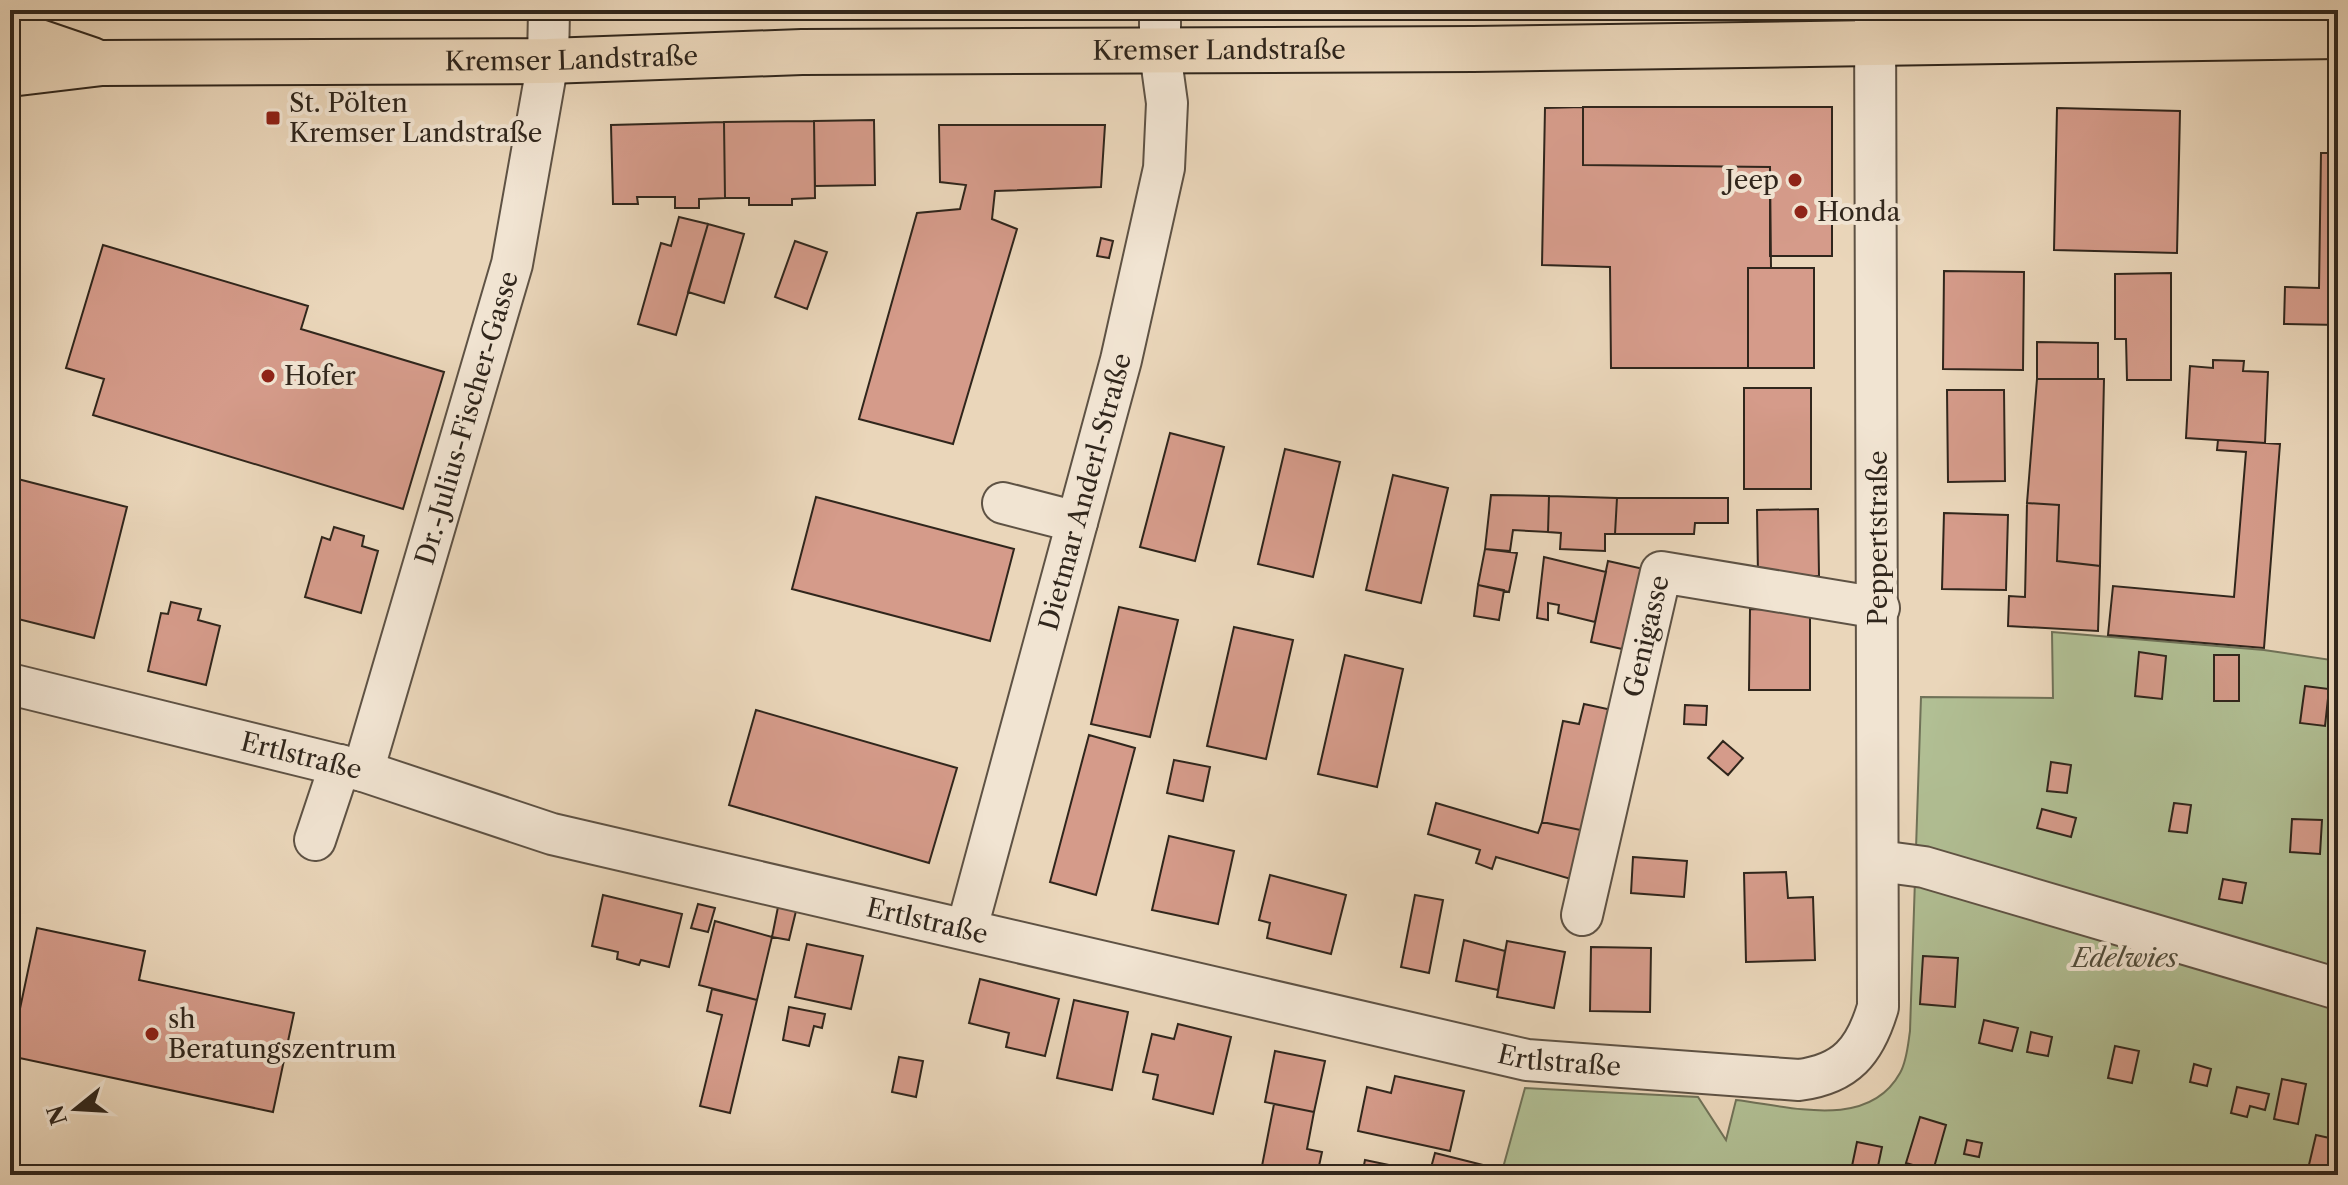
<svg xmlns="http://www.w3.org/2000/svg" width="2348" height="1185" font-family="'Libre Caslon Text',serif">
	<rect width="100%" height="100%" fill="#ead6ba"/>
	<filter id="stains"><feTurbulence type="fractalNoise" baseFrequency=".0025" numOctaves="4"/><feColorMatrix values="0 0 0 0 .2 0 0 0 0 .09 0 0 0 0 .02 0 0 0 .5 -.17"/></filter>
	<radialGradient id="worn" r=".72"><stop offset=".6" stop-color="#630" stop-opacity="0"/><stop offset="1" stop-color="#630" stop-opacity=".3"/></radialGradient>
	<!-- green -->
	<path fill="#b1bf94" stroke="#707258" stroke-width="2" d="M2052 632 2264 650 2338 661V1175H1501L1525 1088 1698 1097 1726 1140 1736 1100C1789 1106 1868 1131 1900 1073 1907 1061 1908 1044 1910 1031L1921 697 2053 698Z"/>
	<!-- building -->
	<path fill="#d59b8a" stroke="#30261c" stroke-width="2" d="M1583 107H1832V256H1770V167L1583 165Z
		M1583 107V165L1770 167 1771 268H1748V368H1611L1610 267 1542 265 1545 108Z
		M2057 108 2180 111 2177 253 2054 250Z
		M874 120 875 185 815 186 814 121Z
		M814 121 815 198 792 199V205H749V198H725L724 122Z
		M724 122 725 198 699 199V208H675V197H637L638 204H613L611 125Z
		M939 125H1105L1101 187 995 191 992 219 1017 229 953 444 859 419 917 213 960 209 966 185 940 182Z
		M2321 153H2338V325L2284 324 2285 287 2319 288Z
		M679 217 708 224 676 335 638 324 661 243 671 246Z
		M708 224 744 234 724 303 688 292Z
		M1101 238 1113 241 1109 258 1097 256Z
		M795 241 827 252 807 309 775 297Z
		M103 245 308 306 301 329 444 372 403 509 93 415 104 379 66 368Z
		M1748 268H1814V368H1748Z
		M1944 271 2024 272 2023 370 1943 369Z
		M2171 273V380H2127L2126 339H2115V274Z
		M2037 342 2098 343V379H2037Z
		M2213 360 2244 361 2243 371 2268 372 2265 443 2186 438 2190 366 2213 368Z
		M2037 379H2104L2100 566 2057 561 2059 505 2027 503Z
		M1744 388H1811V489H1744Z
		M1947 390H2004L2005 481 1948 482Z
		M1170 433 1224 447 1195 561 1140 547Z
		M2218 440 2280 444 2264 648 2108 635 2113 586 2234 597 2246 452 2217 450Z
		M1285 449 1340 462 1313 577 1258 564Z
		M1393 475 1448 488 1421 603 1366 590Z
		M10 477 127 507 94 638 10 617Z
		M1491 495 1549 496 1548 532 1513 530 1510 551 1485 549Z
		M1549 496 1617 498 1615 534H1605V551L1560 549 1561 533 1548 532Z
		M816 497 1014 549 990 641 792 589Z
		M1617 498H1728V523H1695L1694 534H1615Z
		M2027 503 2059 505 2057 561 2100 566 2098 631 2008 626 2009 596 2025 597Z
		M1818 509 1819 576H1758L1757 510Z
		M1944 513 2008 515 2006 590 1942 589Z
		M334 527 364 536 362 546 378 551 361 613 305 597 322 537 330 540Z
		M1485 549 1517 553 1509 592 1478 585Z
		M1544 557 1606 572 1595 622 1558 613 1559 605 1548 603V620L1537 618Z
		M1608 561 1648 570 1631 651 1591 642Z
		M1478 585 1504 590 1499 620 1474 616Z
		M171 602 201 609 198 620 220 626 206 685 148 671 161 613 168 614Z
		M1119 607 1178 620 1150 737 1091 724Z
		M1750 609 1810 610V690H1749Z
		M1234 627 1293 640 1266 759 1207 746Z
		M2139 652 2166 656 2162 699 2135 696Z
		M1345 655 1403 669 1377 787 1318 774Z
		M2214 655H2239V701H2214Z
		M2305 686 2329 689 2325 726 2300 723Z
		M1584 704 1612 710 1595 833 1542 822 1563 721 1579 724Z
		M1685 705 1707 706 1706 725 1684 724Z
		M756 710 957 768 929 863 729 805Z
		M1089 735 1135 748 1096 895 1050 882Z
		M1723 741 1743 758 1728 775 1708 758Z
		M1174 760 1210 767 1203 801 1167 793Z
		M2051 762 2071 765 2067 793 2047 791Z
		M1436 803 1538 833 1542 822 1595 833 1581 882 1496 857 1492 869 1476 863 1480 850 1428 834Z
		M2174 803 2191 805 2187 833 2169 831Z
		M2042 809 2076 818 2071 837 2037 828Z
		M2292 819 2322 820 2320 854 2290 852Z
		M2330 822 2338 823V851L2329 850Z
		M1169 836 1234 851 1218 924 1152 910Z
		M1633 857 1687 861 1684 897 1631 893Z
		M1786 872 1788 898 1813 897 1815 960 1746 962 1744 873Z
		M1270 875 1346 895 1331 954 1267 938 1270 923 1259 920Z
		M2223 879 2246 883 2242 903 2219 899Z
		M603 895 682 914 669 967 641 960 639 965 617 959 618 952 592 946Z
		M1415 895 1443 900 1429 973 1401 967Z
		M698 904 715 908 708 932 691 928Z
		M778 907 796 911 789 940 772 937Z
		M715 921 772 937 757 1000 699 985Z
		M37 928 145 951 139 980 294 1013 273 1112 10 1056Z
		M1464 940 1505 951 1498 990 1456 981Z
		M1507 941 1565 952 1554 1008 1497 997Z
		M807 944 863 956 851 1009 795 997Z
		M1591 947 1651 948 1650 1012 1590 1011Z
		M1923 956 1958 958 1955 1007 1920 1004Z
		M980 979 1059 999 1045 1056 1006 1047 1009 1033 969 1023Z
		M712 989 757 1000 730 1113 700 1106 722 1015 707 1011Z
		M1074 1000 1128 1012 1112 1090 1057 1078Z
		M789 1007 825 1014 822 1028 814 1026 809 1046 783 1040Z
		M1984 1020 2018 1028 2012 1051 1979 1043Z
		M1178 1024 1231 1037 1213 1114 1153 1099 1158 1075 1143 1072 1152 1034 1174 1039Z
		M2031 1032 2052 1037 2048 1056 2027 1052Z
		M2115 1046 2139 1051 2132 1083 2108 1078Z
		M1275 1051 1325 1061 1314 1112 1265 1102Z
		M899 1057 923 1061 916 1097 892 1092Z
		M2194 1064 2211 1069 2207 1086 2190 1082Z
		M1395 1076 1464 1091 1450 1151 1358 1131 1367 1087 1391 1093Z
		M2282 1079 2306 1084 2298 1124 2274 1119Z
		M2237 1087 2269 1094 2265 1110 2250 1106 2247 1117 2231 1113Z
		M1274 1104 1314 1112 1307 1149 1322 1152 1317 1175 1262 1166Z
		M1920 1117 1946 1125 1933 1171 1906 1163Z
		M2316 1135 2334 1139 2326 1173 2308 1169Z
		M1967 1140 1982 1143 1979 1157 1964 1154Z
		M1857 1142 1882 1147 1877 1171 1852 1166Z
		M1435 1153 1483 1165 1480 1175H1429Z
		M1365 1160 1413 1170 1412 1175H1362Z"/>
	<g fill="none" stroke-linecap="round" stroke-linejoin="round">
		<defs>
			<g id="minor">
				<path d="M1003 503 1077 522"/>
				<path id="s1" d="M10 684 363 771 552 834 1527 1060 1799 1080C1846 1074 1865 1051 1878 1007L1875 10"/>
				<path id="s2" d="M363 771 512 264 548 61 549 10"/>
				<path d="M315 840 340 765"/>
				<path d="M1879 861 1924 867 2338 989"/>
				<path id="s3" d="M1582 915 1661 572 1879 608"/>
				<path id="s4" d="M967 928 1121 360 1164 168 1167 103 1160 52V10"/>
			</g>
			<g id="major">
				<path d="M10 32 92 60"/>
				<path id="s5" d="M10 74 102 63 548 61 802 52 1473 49 2338 36"/>
			</g>
		</defs>
		<!-- minor casing -->
		<use href="#minor" stroke="#5e5244" stroke-width="44"/>
		<!-- major casing -->
		<use href="#major" stroke="#30261c" stroke-width="48"/>
		<!-- minor -->
		<use href="#minor" stroke="#f1e4d2" stroke-width="40"/>
		<!-- major -->
		<use href="#major" stroke="#ead6ba" stroke-width="44"/>
	</g>
	<!-- markers -->
	<g fill="#8f2418" stroke="#f1e4d2" stroke-width="3">
		<rect x="265" y="110" width="16" height="16" rx="4"/>
		<circle cx="1795" cy="180" r="8"/>
		<circle cx="1801" cy="212" r="8"/>
		<circle cx="268" cy="376" r="8"/>
		<circle cx="152" cy="1034" r="8"/>
	</g>
	<g text-anchor="middle" stroke-width="8" stroke-linejoin="round" paint-order="stroke">
		<!-- street labels -->
		<g font-size="26" fill="#30261c" stroke="#f1e4d2">
			<text dy="9" stroke="none"><textPath href="#s5" startOffset="1210">Kremser Landstraße</textPath></text>
			<text dy="9" stroke="none"><textPath href="#s5" startOffset="562">Kremser Landstraße</textPath></text>
			<text dy="9" stroke="none"><textPath href="#s2" startOffset="368">Dr.-Julius-Fischer-Gasse</textPath></text>
			<text dy="9" stroke="none"><textPath href="#s4" startOffset="452">Dietmar Anderl-Straße</textPath></text>
			<text transform="translate(1878 538) rotate(-90)" y="9">Peppertstraße</text>
			<text dy="9" stroke="none"><textPath href="#s3" startOffset="286">Genigasse</textPath></text>
			<text dy="9" stroke="none"><textPath href="#s1" startOffset="300">Ertlstraße</textPath></text>
			<text dy="9" stroke="none"><textPath href="#s1" startOffset="948">Ertlstraße</textPath></text>
			<text dy="9" stroke="none"><textPath href="#s1" startOffset="1596">Ertlstraße</textPath></text>
		</g>
		<!-- poi labels -->
		<g font-size="26" fill="#30261c" stroke="#f1e4d2" text-anchor="start">
			<text x="289" y="112">St. Pölten<tspan x="289" dy="30">Kremser Landstraße</tspan></text>
			<text x="1779" y="189" text-anchor="end">Jeep</text>
			<text x="1817" y="221">Honda</text>
			<text x="284" y="385">Hofer</text>
			<text x="168" y="1028">sh<tspan x="168" dy="30">Beratungszentrum</tspan></text>
		</g>
		<!-- park labels -->
		<g font-size="26" font-style="italic" fill="#504c3a" stroke="#f1e4d2">
			<text x="2125" y="967">Edelwies</text>
		</g>
	</g>
	<!-- margin -->
	<rect width="2348" height="1185" fill="none" stroke="#ead6ba" stroke-width="40"/>
	<rect x="12" y="12" width="2324" height="1161" fill="none" stroke="#30261c" stroke-width="4"/>
	<rect x="20" y="20" width="2308" height="1145" fill="none" stroke="#30261c" stroke-width="2"/>
	<!-- north arrow -->
	<g transform="translate(76 1109) rotate(252)" stroke="#f1e4d2" stroke-width="6" paint-order="stroke">
	<path d="M0-6L14 30L0 20L-14 30Z" fill="#30261c"/>
	<text y="-12" font-size="22" font-weight="bold" text-anchor="middle" fill="#30261c">N</text>
	</g>
	<rect width="100%" height="100%" filter="url(#stains)"/>
	<rect width="100%" height="100%" fill="url(#worn)"/>
</svg>
